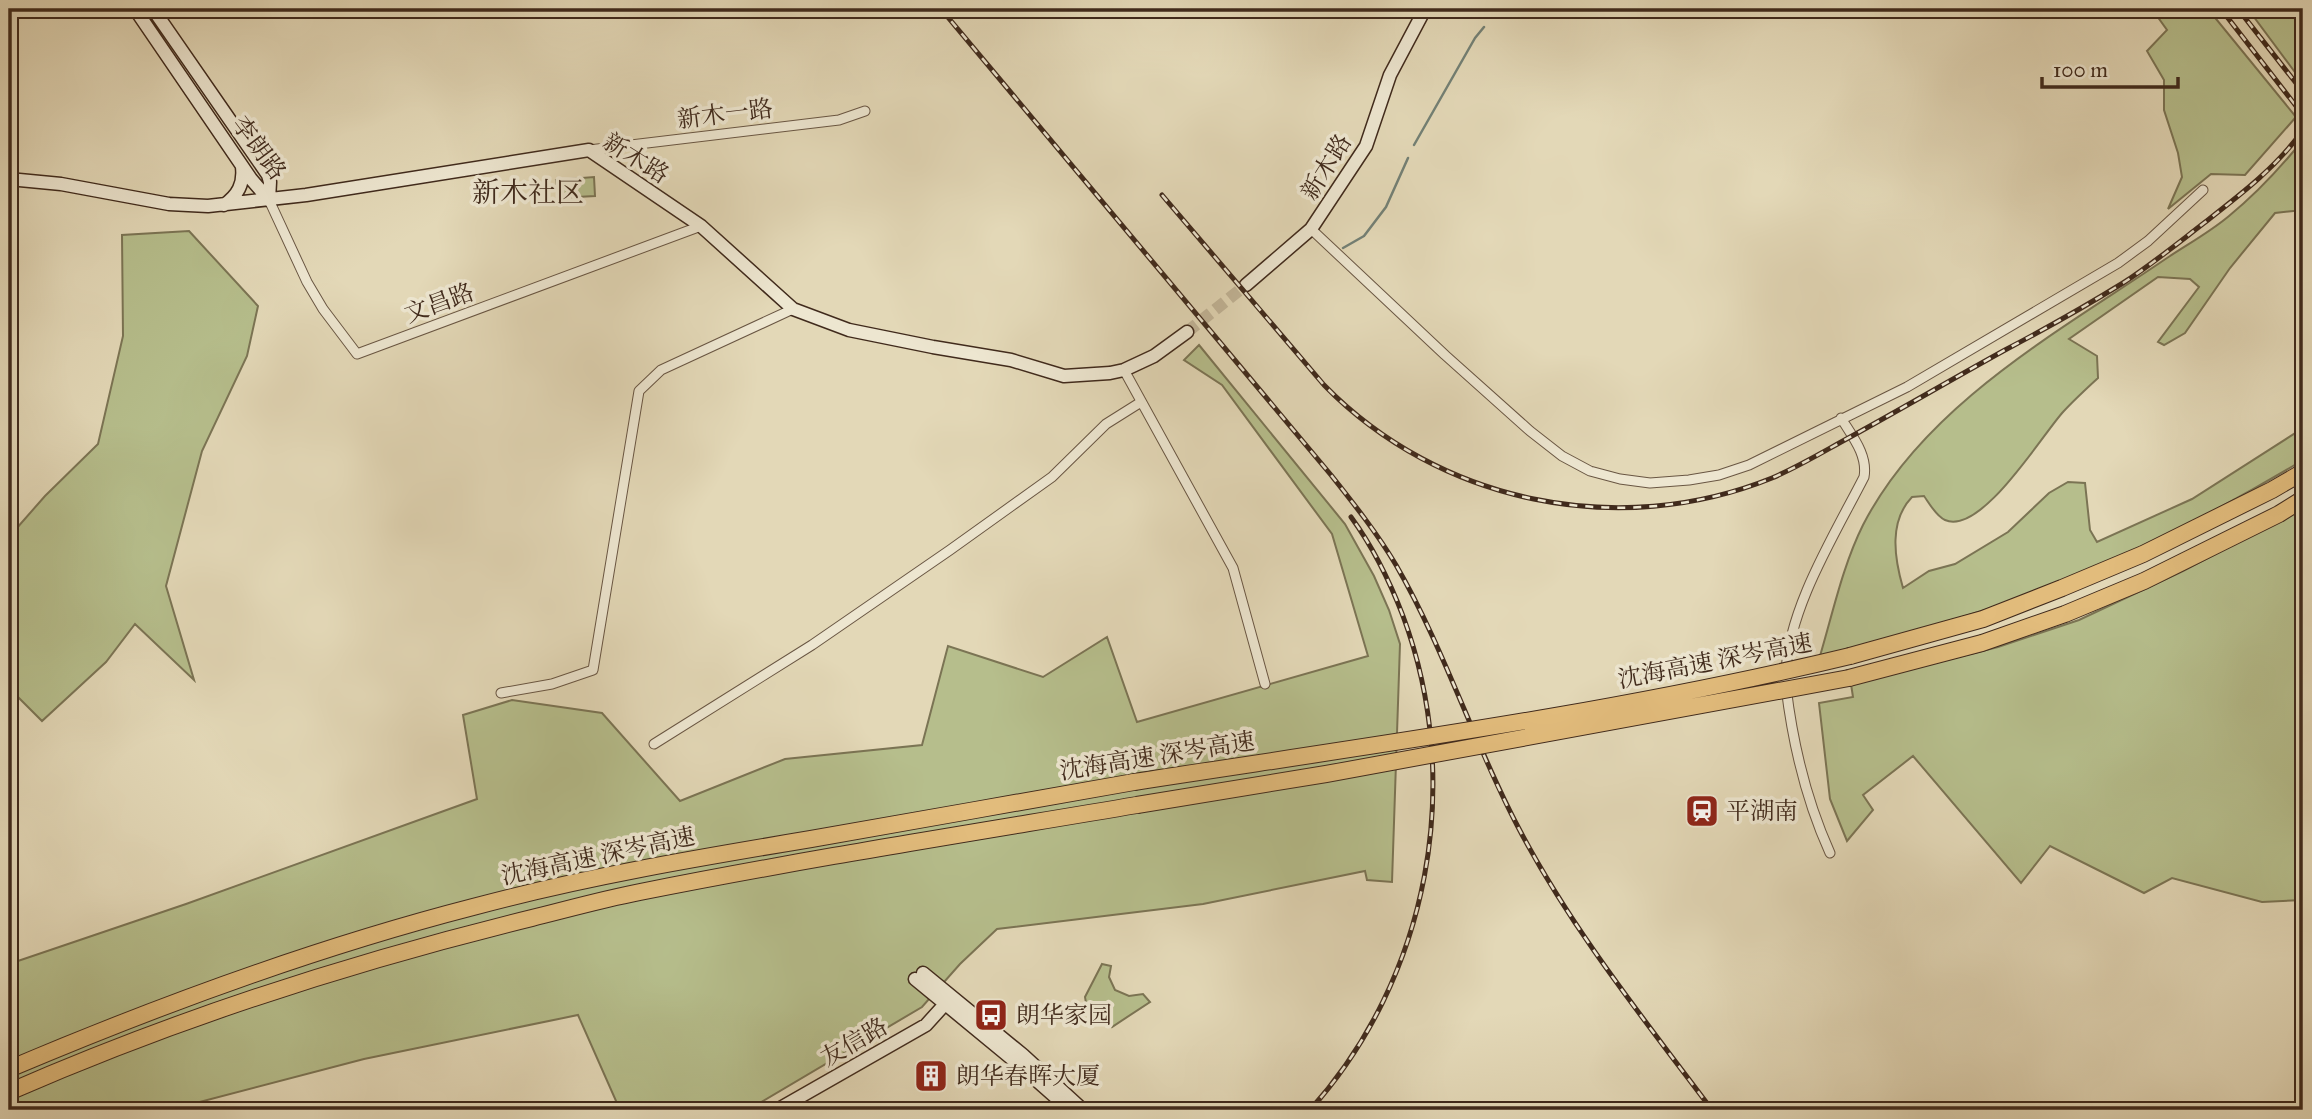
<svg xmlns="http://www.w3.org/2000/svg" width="2312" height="1119" font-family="'IM FELL Great Primer','Noto Serif SC',serif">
	<rect width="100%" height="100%" fill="#e3d8b7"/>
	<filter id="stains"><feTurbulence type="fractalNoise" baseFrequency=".00286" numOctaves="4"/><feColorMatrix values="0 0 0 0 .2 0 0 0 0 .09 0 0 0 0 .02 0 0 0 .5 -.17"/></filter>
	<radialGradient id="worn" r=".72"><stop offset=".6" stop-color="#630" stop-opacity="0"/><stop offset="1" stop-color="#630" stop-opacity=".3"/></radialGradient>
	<!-- green -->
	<path fill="#b6be8c" stroke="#7b7454" stroke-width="2" d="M2152 9H2208L2296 117 2245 175 2211 174 2168 209 2182 177 2178 153 2164 110V80L2147 51 2167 30Z
		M2248 9H2291L2303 26V83Z
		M2303 140V210L2275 213 2230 268 2185 333 2164 345 2158 342 2199 287 2190 279 2158 277 2069 339 2097 356 2098 378C2086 389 2074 400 2063 412 2042 435 1981 536 1945 520 1936 516 1929 503 1924 496L1912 497C1889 521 1894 557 1903 588L1929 571 1955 564 2008 532 2049 493 2068 482 2085 483 2090 530 2097 542 2192 499 2297 432 2303 435V460C2207 518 2106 568 2000 605 1941 625 1880 640 1820 656 1833 612 1843 565 1863 525 1925 404 2060 331 2167 258 2188 244 2210 232 2229 216 2256 194 2281 167 2303 140Z
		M594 177 595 196 558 198 556 180Z
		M189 231 258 306 247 356 202 451 166 586 194 680 135 624 106 662 42 721 9 688V537L45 496 98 444 123 336 122 235Z
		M1199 345 1345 524 1374 576 1389 610 1400 644 1392 882 1367 880 1365 871 1203 904 997 929 960 964 922 1007 748 1110H620L578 1015 364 1059 169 1110H9V964L186 904 477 799 463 715 512 700 602 713 680 801 785 759 922 745 948 646 1043 677 1107 637 1137 722 1368 656 1332 534 1222 385 1184 360Z
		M2303 508V900L2262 902 2172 878 2144 893 2050 846 2021 883 1913 756 1863 795 1873 810 1847 841 1830 799 1819 703 1853 697 1851 684 1998 647 2079 620 2183 571Z
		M1102 964 1111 966 1109 977 1115 990 1129 996 1143 994 1150 1002 1112 1027 1104 1014 1086 1003 1085 997Z"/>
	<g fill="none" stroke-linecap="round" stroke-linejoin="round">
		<!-- stream -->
		<path stroke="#738075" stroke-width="2.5" d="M9 43 15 34V9
			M1414 145 1475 38 1484 27
			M1343 248 1364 236 1386 207 1408 158"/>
		<!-- secondary-tunnel -->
		<path stroke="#c2b598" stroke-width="12" stroke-dasharray="12 6" stroke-linecap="butt" d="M1187 332 1246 285"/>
		<defs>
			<path id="street" d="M589 150 839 120 865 111
				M269 200 307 282 323 309 357 354 701 226
				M1311 229 1445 355 1530 431 1562 456 1590 471 1620 479 1650 483 1689 480 1719 475 1749 465 1907 387 2118 263 2148 241 2203 190
				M1124 370 1233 568 1265 684
				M1786 673C1788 609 1835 534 1864 477 1868 455 1852 436 1841 418
				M1786 687C1793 745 1806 800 1830 853
				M501 693 552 684 593 670 639 391 661 370 793 309
				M654 744 812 645 950 550 1052 477 1106 424 1141 402"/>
			<path id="secondary" d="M135 9 251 179 269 200
				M153 9 268 175 270 182 269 200
				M9 179 61 184 169 204 208 206 306 195 589 150 701 226 793 309 849 330 933 347 1011 360 1064 376 1110 373 1124 370 1154 356 1187 332
				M224 205C238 195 244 184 242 167
				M1246 285 1311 229 1366 146 1390 75 1425 9
				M923 973 1023 1055 1083 1110
				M915 979 1017 1063 1070 1110
				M777 1110 926 1025 945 1004"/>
			<path id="highway" d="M1850 656 1983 619 2062 588 2143 554 2272 490 2303 472
				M1849 678 1982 643 2065 614 2144 581 2279 514 2303 499
				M9 1069C160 1005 314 948 473 907 584 877 697 858 811 839 919 820 1026 801 1134 782
				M9 1092C178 1018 352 962 532 918 568 909 604 899 640 892 805 859 971 833 1137 805"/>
		</defs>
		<!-- street casing -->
		<use href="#street" stroke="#695643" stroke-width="11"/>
		<!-- secondary casing -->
		<use href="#secondary" stroke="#402a1c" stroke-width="15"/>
		<!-- highway casing -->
		<use href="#highway" stroke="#402a1c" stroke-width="18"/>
		<!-- street -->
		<use href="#street" stroke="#ede6d0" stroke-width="9"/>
		<!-- secondary -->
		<use href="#secondary" stroke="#ede6d0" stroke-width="12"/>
		<!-- highway -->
		<use href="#highway" stroke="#e2bc7c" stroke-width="16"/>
		<defs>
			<path id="rail" d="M941 9 1331 475C1354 504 1377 533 1396 565 1444 648 1473 741 1517 825 1570 927 1643 1018 1712 1110
				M2221 9 2303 115
				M2238 9 2303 92
				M1162 195 1324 385C1439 503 1619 540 1772 478 1800 466 1826 450 1852 436 1903 408 1954 378 2005 350 2045 329 2084 307 2123 283 2151 265 2178 243 2204 223 2240 195 2277 167 2303 130
				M1310 1110C1429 978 1465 783 1403 616 1390 582 1373 547 1351 517"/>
		</defs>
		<!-- rail casing -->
		<use href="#rail" stroke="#402a1c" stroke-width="5"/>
		<!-- rail -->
		<use href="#rail" stroke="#ede6d0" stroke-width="2.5" stroke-dasharray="8" stroke-linecap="butt"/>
		<defs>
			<path id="highway-bridge" d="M1134 782C1373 745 1614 713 1850 656
				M1137 805 1326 774 1849 678"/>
		</defs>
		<!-- highway-bridge casing -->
		<use href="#highway-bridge" stroke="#402a1c" stroke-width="18" stroke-linecap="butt"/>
		<!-- highway-bridge -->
		<use href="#highway-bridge" stroke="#e2bc7c" stroke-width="16"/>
	</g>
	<!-- icons -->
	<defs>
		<symbol id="station-square" viewBox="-11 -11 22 22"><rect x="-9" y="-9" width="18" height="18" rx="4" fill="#8f2418" stroke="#ede6d0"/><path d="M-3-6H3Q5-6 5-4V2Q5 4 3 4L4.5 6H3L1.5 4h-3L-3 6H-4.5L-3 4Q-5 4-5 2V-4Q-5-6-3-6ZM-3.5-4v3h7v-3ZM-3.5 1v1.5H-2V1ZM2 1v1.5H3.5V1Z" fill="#fff"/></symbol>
		<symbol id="bus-square" viewBox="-11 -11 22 22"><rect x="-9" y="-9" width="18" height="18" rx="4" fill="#8f2418" stroke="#ede6d0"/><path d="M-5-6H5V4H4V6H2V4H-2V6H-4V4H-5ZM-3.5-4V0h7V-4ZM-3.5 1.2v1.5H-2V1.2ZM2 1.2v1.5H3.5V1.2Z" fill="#fff"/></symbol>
		<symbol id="building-square" viewBox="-11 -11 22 22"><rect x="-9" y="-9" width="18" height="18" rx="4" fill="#8f2418" stroke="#ede6d0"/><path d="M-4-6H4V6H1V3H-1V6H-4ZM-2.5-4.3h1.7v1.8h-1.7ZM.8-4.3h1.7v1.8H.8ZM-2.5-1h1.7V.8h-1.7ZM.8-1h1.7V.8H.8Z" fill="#fff"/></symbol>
	</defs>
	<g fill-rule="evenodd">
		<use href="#station-square" x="1683" y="792" width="38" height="38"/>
		<use href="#bus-square" x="972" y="996" width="38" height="38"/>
		<use href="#building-square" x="912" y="1057" width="38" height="38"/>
	</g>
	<g text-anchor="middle" stroke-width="7" stroke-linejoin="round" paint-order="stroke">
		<!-- street labels -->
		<g font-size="24" fill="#402a1c" stroke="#ede6d0">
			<text transform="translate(725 114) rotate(-7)" y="8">新木一路</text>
			<text transform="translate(259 148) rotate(53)" y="8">李朗路</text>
			<text transform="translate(636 158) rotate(32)" y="8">新木路</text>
			<text transform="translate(1326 167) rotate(-58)" y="8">新木路</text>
			<text transform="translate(439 303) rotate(-20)" y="8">文昌路</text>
			<text transform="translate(1715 661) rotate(-11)" y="8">沈海高速 深岑高速</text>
			<text transform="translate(1157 756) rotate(-9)" y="8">沈海高速 深岑高速</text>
			<text transform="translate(598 856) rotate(-12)" y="8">沈海高速 深岑高速</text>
			<text transform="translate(854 1042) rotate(-30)" y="8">友信路</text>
		</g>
		<!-- poi labels -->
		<g font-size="24" fill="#402a1c" stroke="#ede6d0" text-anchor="start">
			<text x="1726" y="819">平湖南</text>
			<text x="1016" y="1023">朗华家园</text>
			<text x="956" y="1084">朗华春晖大厦</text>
		</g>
		<!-- quarter labels -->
		<g font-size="28" fill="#402a1c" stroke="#ede6d0">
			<text x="528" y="202">新木社区</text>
		</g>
	</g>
	<!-- margin -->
	<rect width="2312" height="1119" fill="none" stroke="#e3d8b7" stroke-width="35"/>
	<rect x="10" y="10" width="2291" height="1098" fill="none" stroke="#402a1c" stroke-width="3.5"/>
	<rect x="18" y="18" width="2277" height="1084" fill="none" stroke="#402a1c" stroke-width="2"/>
	<!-- scale -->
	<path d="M2042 77v10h136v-10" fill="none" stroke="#402a1c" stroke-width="3.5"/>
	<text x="2053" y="77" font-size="21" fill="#402a1c" stroke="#ede6d0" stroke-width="5" paint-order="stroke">100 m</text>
	<rect width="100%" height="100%" filter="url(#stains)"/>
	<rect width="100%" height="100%" fill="url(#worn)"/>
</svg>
